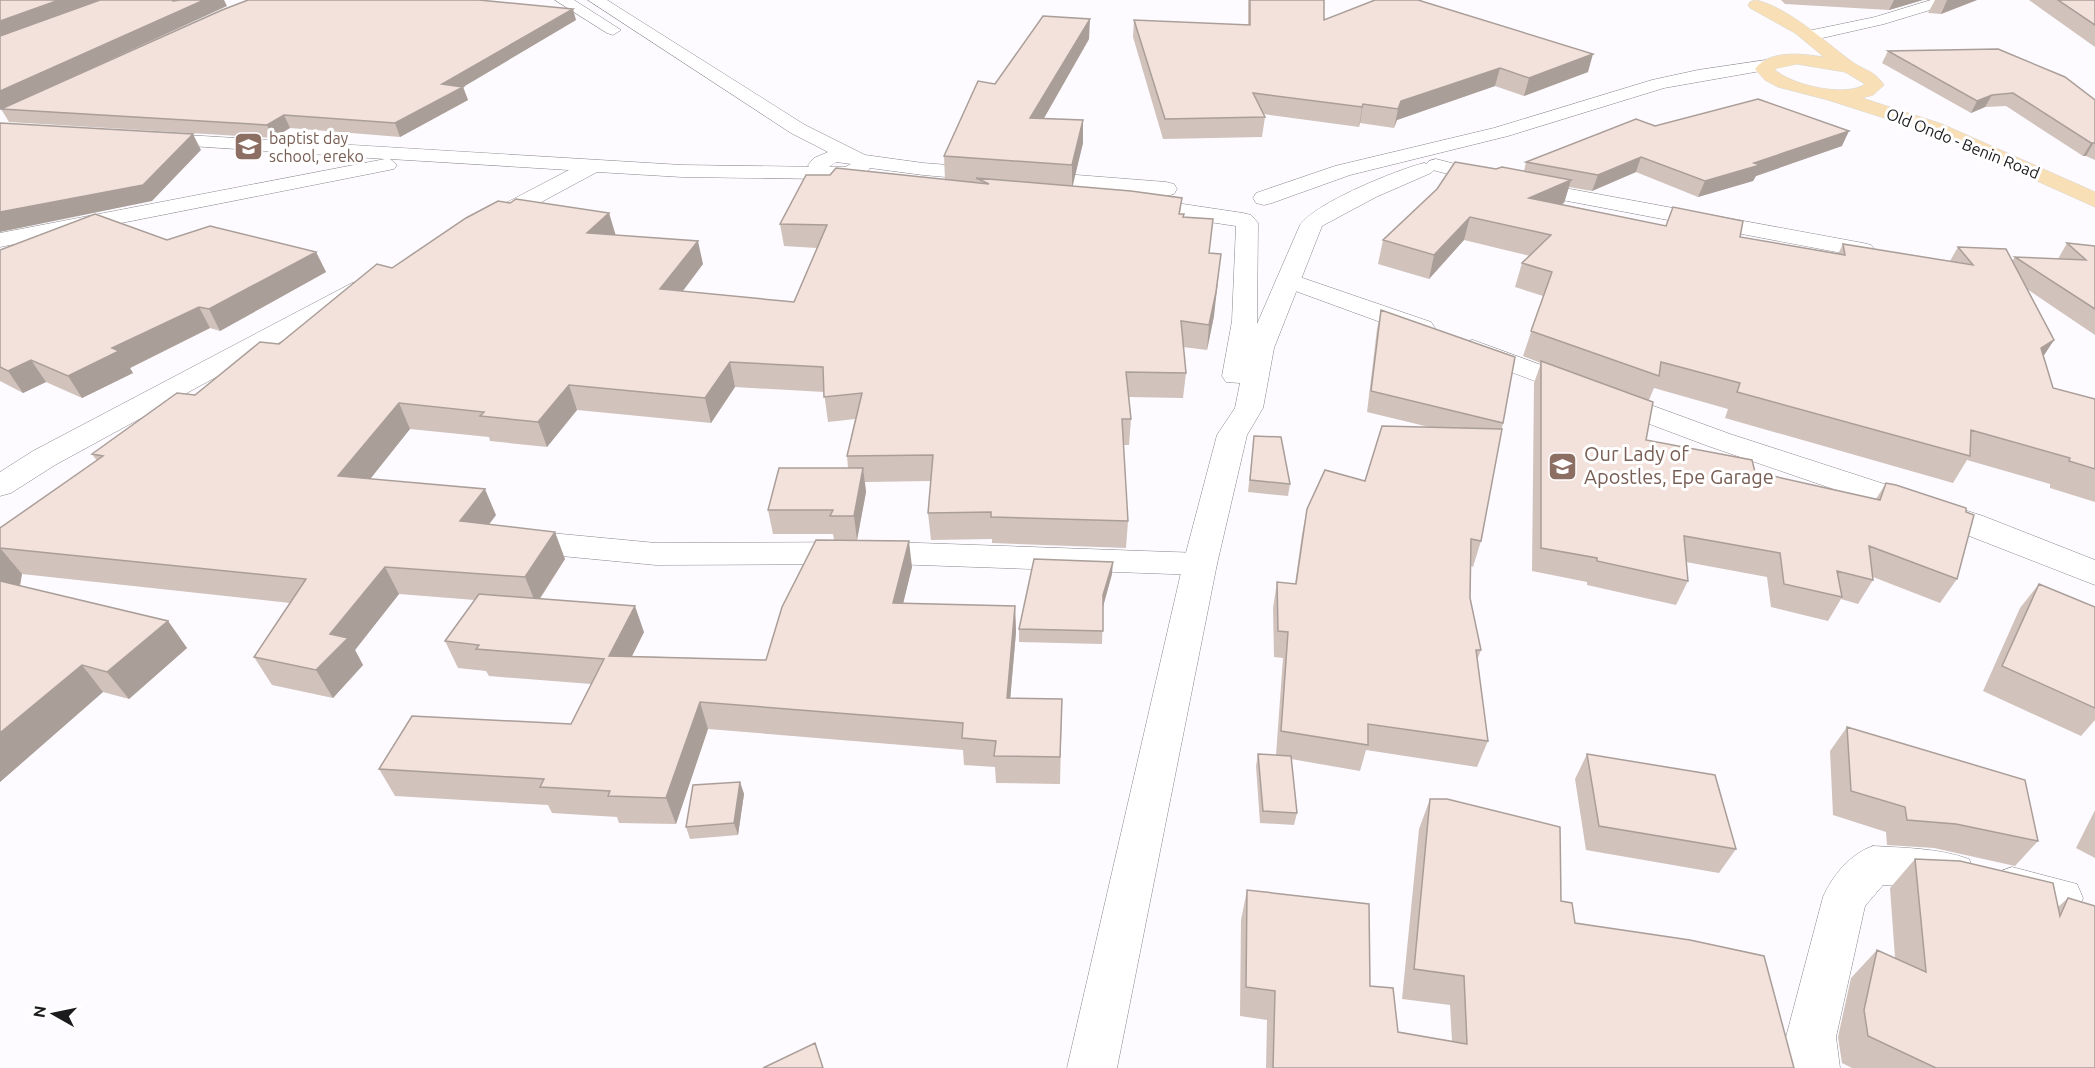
<svg xmlns="http://www.w3.org/2000/svg" width="2095" height="1068" font-family="Ubuntu,sans-serif">
	<rect width="100%" height="100%" fill="#fdfbff"/>
	<g fill="none" stroke-linecap="round" stroke-linejoin="round">
		<defs>
			<path id="street" d="M1931 0H1956L1953 3 1884 24 1809 41 1801 36 1803 32 1875 17Z
				M153 133 682 165 825 167 832 169 836 173 832 177 825 179 682 177 597 172 495 227 487 229 479 227 476 222 479 217 569 170 390 159 397 165 394 169 0 247V233L385 159 146 143 143 139 146 135Z
				M1436 159 1505 177 1863 243 1871 245 1875 250 1871 255 1863 257 1504 189 1429 169 1426 165 1429 161Z
				M1288 273 1431 322 1435 328 1431 334 1422 336 1413 334 1279 285 1276 280 1279 275Z
				M361 281 370 283 373 288 370 293 55 465 11 493 0 496V472L33 451 352 283Z
				M1473 340 1730 434 1983 516 2095 560V585L1959 532 1708 446 1463 354 1460 348 1463 342Z
				M519 530 656 543 891 542 1200 553 1212 556 1217 564 1212 572 1200 575 891 564 656 565 519 552 507 549 502 541 507 533Z
				M1873 846C1906 848 1938 848 1969 859L1975 873 1969 887 1953 892 1934 888 1883 885 1865 906 1836 1037 1840 1068H1790L1786 1037 1823 897C1833 875 1850 854 1873 846Z
				M2012 867 2077 884 2083 898 2077 912 2061 918 1996 901 1990 887 1996 873Z"/>
			<path id="secondary" d="M555 0H574L621 30 613 35 607 33Z
				M588 0H607L805 125 865 155 923 163 1166 182 1174 184 1177 189 1174 194 1166 196 923 175 870 168 866 173C848 182 831 182 813 175L808 165 814 158 828 152 791 133ZM836 162 851 164 845 167H829Z
				M1766 60 1772 61 1775 65 1772 69 1664 88 1508 136 1350 175 1272 203 1264 205 1256 203 1253 198 1256 193 1335 166 1494 128 1652 80 1698 70Z
				M1424 163 1431 165 1435 169 1431 173 1376 197 1322 226 1274 348 1263 408 1247 435 1217 564 1117 1068H1067L1183 564 1217 435 1235 408 1240 383 1226 382 1222 376 1232 321 1236 226 1136 211 1128 209 1125 204 1128 199 1136 197 1243 213 1251 215 1258 223 1257 324 1300 225C1315 203 1396 170 1424 163Z"/>
			<path id="primary" d="M1756 0C1789 8 1824 41 1851 61 1864 71 1873 69 1884 85L1873 95 1862 98 1942 124 2095 192V207L1928 132 1828 100 1778 87 1765 80 1755 69C1770 49 1802 54 1824 57L1795 33 1750 8 1748 5 1750 2ZM1797 64 1845 72 1865 84C1846 98 1790 85 1774 69Z"/>
		</defs>
		<!-- street casing -->
		<use href="#street" stroke="#88868a" stroke-width="1"/>
		<!-- secondary casing -->
		<use href="#secondary" stroke="#88868a" stroke-width="1"/>
		<!-- primary casing -->
		<use href="#primary" stroke="#d6d6d6" stroke-width="1"/>
		<!-- street -->
		<use href="#street" fill="#fff" fill-rule="evenodd"/>
		<!-- secondary -->
		<use href="#secondary" fill="#fff" fill-rule="evenodd"/>
		<!-- primary -->
		<use href="#primary" fill="#f8dfb6" fill-rule="evenodd"/>
	</g>
	<!-- wall -->
	<path fill="#d1c2bc" d="M1248 0H1324V20L1588 72 1524 96 1495 86 1397 120 1394 128 1360 123 1359 127 1263 114 1265 117 1262 137 1163 139 1133 37 1134 20 1248 25Z
		M1781 0H1923L1889 10 1785 4Z
		M1935 0H1977L1941 14 1928 13Z
		M2029 0H2095V47Z
		M227 6 14 104 576 20 463 87 468 100 400 137 290 128 273 138 9 122 1 109Z
		M1089 39 1044 118 1083 143 1072 186 1182 198 1180 214 1209 253 1214 316 1207 350 1183 347 1186 373 1183 398 1129 397 1131 419 1129 445H1123L1128 521 1126 548 992 543V539L931 540 928 513 931 481 865 482 866 492 857 540H834L833 534H773L768 510 848 468 847 456 855 419 828 422 824 392 735 387 711 423 577 410 547 447 490 441 489 437 410 429 370 478 496 515 489 524 565 559 540 599 644 632 632 656 766 660 912 567 903 603 1015 606 1016 632 1010 698 1062 699 1060 784 996 783 995 767 964 765 963 750 708 729 676 824 619 823 617 817 552 813 548 805 395 796 379 769 571 724 591 684 489 676 486 671 458 668 445 641 475 600 399 594 355 650 363 665 333 698 272 685 254 657 290 603 22 574 20 586 168 621 187 648 129 699 103 692 0 782V528L97 461 92 454 195 395 279 344 392 268 609 213 615 235 703 264 683 291 794 302 817 248 784 246 780 224 945 180 944 156 995 84Z
		M1888 51 2095 100V160L2086 156H2083L2006 106 1985 107 1971 113 1882 63Z
		M1655 126 1842 146 1756 176 1753 181 1698 197 1636 172 1592 191 1569 187 1564 203 1561 204 1666 226 1740 237 1838 254 1843 244 1950 261 1958 247 2012 261 2015 257 2058 259 2067 243 2095 246V335L2027 289 2054 340 2043 356 2053 388 2095 399V502L2050 488V484L1967 460 1953 483 1725 418 1728 409 1654 388 1649 400 1646 440 1755 472 1876 499 1886 483 1957 579 1940 603 1873 577V580L1858 604 1841 599 1828 621 1771 607 1767 577 1686 562 1688 581 1676 605 1587 585V582L1532 571 1534 383 1541 363 1523 356 1543 296 1515 287 1522 263 1530 256 1464 240 1429 279 1378 264 1383 240 1496 169 1524 171 1526 162Z
		M167 240 316 252 326 272 220 331 210 328 130 368 133 373 82 398 46 382 23 393 0 381V250Z
		M1381 310 1503 423 1481 541 1473 567 1471 566 1470 598 1481 650 1477 660 1488 741 1477 767 1366 750 1360 771 1291 759 1297 813 1294 825 1260 823 1256 766 1258 754 1276 755 1283 658 1274 657 1273 608 1277 582 1295 584 1302 534 1307 509 1365 481 1429 427 1367 412 1377 329Z
		M1254 436 1290 484 1288 496 1248 492Z
		M1112 574 1103 606 1102 644 1019 642V629Z
		M2039 584 2095 607V720L2081 736 1983 691 2020 608Z
		M1847 727 2038 841 2015 866 1934 848 1887 845 1886 832 1833 815 1830 751Z
		M1587 754 1736 849 1719 873 1586 850 1575 779Z
		M740 782 744 794 738 835 690 839 686 827Z
		M1430 799 1561 901 1575 923 1794 1068H1266L1267 1020 1240 1016 1241 920 1247 890 1370 986 1398 1032 1452 1041 1450 1005 1402 999 1419 829Z
		M2095 810V858L2076 848Z
		M1915 859 2058 907 2068 898 2095 1068H1852L1842 1063 1838 1037 1851 978 1877 950 1895 958 1890 888Z"/>
	<!-- shaded-wall -->
	<path fill="#aa9e99" d="M59 0H103L0 38V21Z
		M172 0H224L227 6 0 110V91Z
		M1894 0H1923L1889 10Z
		M1947 0H1977L1941 14Z
		M573 9 576 20 463 87 468 100 400 137 395 123 442 84Z
		M1090 19 1089 39 1031 141 1030 118Z
		M1593 54 1588 72 1524 96 1529 78Z
		M1500 68 1495 86 1397 120 1394 128 1398 109 1401 101Z
		M1992 95 1985 107 1971 113 1977 101Z
		M1363 104 1360 123 1359 127 1362 107Z
		M284 115 290 128 273 138 267 125Z
		M1083 120V143L1072 189V165Z
		M1849 131 1842 146 1756 176 1753 181 1698 197 1705 181 1754 163Z
		M193 134 201 150 152 201 0 232V212Z
		M2094 142 2086 156H2083L2091 143Z
		M1641 157 1636 172 1592 191 1598 175Z
		M1571 180 1564 203 1522 220 1529 198Z
		M609 213 616 236 587 233Z
		M1470 217 1464 240 1429 279 1434 255Z
		M698 241 703 264 666 313 660 289Z
		M316 252 326 272 220 331 209 309Z
		M1221 254 1214 316 1207 350 1209 325Z
		M199 307 210 328 130 368 133 373 82 398 68 376 112 348Z
		M2054 340 2037 366 2041 348Z
		M31 360 46 382 23 393 8 371Z
		M730 362 735 387 711 423 705 398Z
		M569 385 577 410 547 447 538 422Z
		M399 403 410 429 352 502 338 476Z
		M863 468 866 492 857 540 854 516Z
		M485 489 496 515 472 547 460 521Z
		M555 532 565 559 536 604 525 577Z
		M909 541 912 567 897 629 893 603Z
		M0 548 22 574 16 606 0 587Z
		M1113 562 1112 574 1103 607V595Z
		M385 567 399 594 355 650 363 665 333 698 316 670 330 634Z
		M635 606 644 632 619 682 609 656Z
		M1015 606 1016 632 1008 725 1007 698Z
		M168 621 187 648 129 699 107 672Z
		M82 665 103 692 0 782V733Z
		M700 702 708 729 676 824 666 798Z
		M740 782 744 794 738 835 734 823Z"/>
	<!-- building -->
	<path fill="#f3e1db" stroke="#aa9e99" stroke-width="1.5" d="M0 0H59L0 21Z
		M100 0H172L173 1 180 0H204L0 91V36Z
		M248 0H479L573 9 442 84 463 87 395 123 284 115 267 125 1 109 222 10Z
		M1250 0H1324V20L1375 0H1418L1593 54 1529 78 1500 68 1401 101 1398 109 1363 104 1362 107 1253 93 1265 117 1165 119 1134 20 1250 25Z
		M2058 0H2095V25Z
		M1043 16 1090 19 1030 118 1083 120 1072 165 944 156 978 81 995 84Z
		M1998 49 2065 77 2095 100V143H2091L2013 93 1992 95 1977 101 1888 51Z
		M1758 99 1849 131 1754 163 1760 165 1705 181 1641 157 1598 175 1526 162 1636 119 1655 126Z
		M0 123 193 134 143 185 0 212Z
		M1455 162 1496 169 1502 167 1571 180 1529 198 1666 226 1673 207 1743 221 1740 237 1845 255 1843 244 1973 265 1958 247 2006 249 2054 340 2041 348 2053 388 2095 399V469L2069 461 2070 458 1971 430 1970 456 1737 392 1740 383 1661 362 1659 376 1531 331 1552 272 1522 263 1551 235 1470 217 1434 255 1383 240 1437 189Z
		M836 168 989 184 976 178 1131 191 1182 198 1179 214H1184L1183 217 1213 219 1209 253 1221 254 1216 292 1209 325 1181 321 1186 373 1126 372 1131 419H1122L1128 521 991 517V512L928 513 933 455 847 456 862 393 824 397 823 367 730 362 705 398 569 385 538 422 480 416 484 412 399 403 338 476 485 489 460 521 555 532 525 577 385 567 330 634 348 638 316 670 254 657 306 579 0 548V550V528L103 456 92 454 177 393 195 395 260 342 279 344 377 264 392 268 466 218 498 201 510 203 516 199 609 213 587 233 698 241 660 289 794 302 827 225 780 224 806 175H830Z
		M95 214 167 240 210 226 316 252 209 309 199 307 112 348 119 351 68 376 31 360 8 371 0 367V250Z
		M2067 243 2095 246V309L2015 257 2086 260Z
		M1381 310 1515 357 1503 423 1371 391Z
		M1541 361 1653 402 1646 440 1752 460 1755 472 1880 500 1886 483 1896 485 1966 508V512L1974 515 1957 579 1869 546 1873 580 1837 571 1842 597 1784 584 1780 553 1684 536 1688 581 1597 561V558L1541 548Z
		M1382 426 1502 429 1481 541 1471 539 1470 598 1481 650H1476L1488 741 1368 724V745L1281 731 1288 632 1278 631 1277 582 1296 584 1307 509 1325 470 1365 481Z
		M1254 436 1281 437 1290 484 1250 480Z
		M779 468H863L854 516H830L833 510H768Z
		M816 540 909 541 893 603 1015 606 1007 698 1062 699 1060 757 994 756 996 741 962 738 963 723 700 702 666 798 608 796 610 791 540 787 544 779 379 769 412 716 571 724 604 659 476 649 479 645 445 641 479 594 635 606 609 656 766 660 782 607Z
		M1034 559 1113 562 1103 595V631L1019 629Z
		M0 581 168 621 107 672 82 665 0 733Z
		M2039 584 2095 607V708L2002 666Z
		M1847 727 2025 780 2038 841 1956 824 1907 820 1905 807 1851 791Z
		M1258 754 1291 756 1297 813 1263 811Z
		M1587 754 1715 775 1736 849 1599 826Z
		M740 782 734 823 686 827 693 785Z
		M1430 799H1447L1560 827 1561 901 1572 903 1575 923 1690 940 1764 956 1794 1068H1273L1275 991 1246 987 1247 890 1369 904 1370 986 1393 988 1398 1032 1467 1044 1464 976 1414 969Z
		M1915 859 1960 861 2053 883 2060 916 2068 898 2095 906V1068H1936L1868 1036 1864 1010 1877 950 1926 972Z
		M815 1043 823 1068H763Z"/>
	<!-- icons -->
	<defs>
		<symbol id="school-square" viewBox="-11 -11 22 22"><rect x="-9" y="-9" width="18" height="18" rx="4" fill="#8d6e63" stroke="#fff"/><path d="M0-5L7-2L0 1L-7-2ZM-4 1L0 2.5L4 1V4Q0 6-4 4Z" fill="#fff"/></symbol>
	</defs>
	<g fill-rule="evenodd">
		<use href="#school-square" x="232" y="130" width="33" height="33"/>
		<use href="#school-square" x="1546" y="450" width="33" height="33"/>
	</g>
	<g text-anchor="middle" stroke-width="6" stroke-linejoin="round" paint-order="stroke">
		<!-- far-education labels -->
		<g font-size="16" fill="#785e54" stroke="#fff" text-anchor="start">
			<text x="269" y="144">baptist day<tspan x="269" dy="18">school, ereko</tspan></text>
		</g>
		<!-- far-street labels -->
		<g font-size="16" fill="#1b1a1c" stroke="#fff">
			<text transform="translate(1963 143) rotate(22)" y="6">Old Ondo - Benin Road</text>
		</g>
		<!-- education labels -->
		<g font-size="20" fill="#785e54" stroke="#fff" text-anchor="start">
			<text x="1584" y="461">Our Lady of<tspan x="1584" dy="23">Apostles, Epe Garage</tspan></text>
		</g>
	</g>
	<!-- north arrow -->
	<g transform="translate(54 1014) rotate(279)" stroke="#ffffff" stroke-width="4.5" paint-order="stroke">
	<path d="M0-4.5L10 22L0 15L-10 22Z" fill="#1b1a1c"/>
	<text y="-9" font-size="16" font-weight="bold" text-anchor="middle" fill="#1b1a1c">N</text>
	</g>
</svg>
